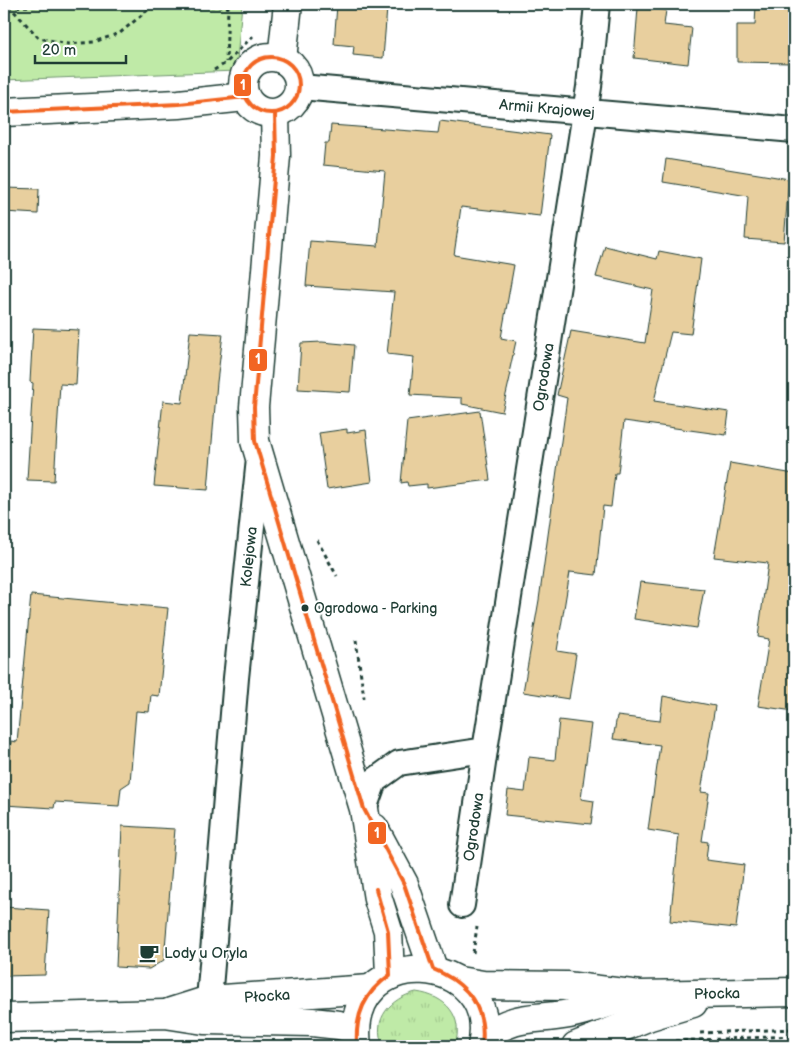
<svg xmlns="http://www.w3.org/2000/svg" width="798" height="1050" font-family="'Balsamiq Sans',sans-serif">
	<defs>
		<pattern id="grass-tufts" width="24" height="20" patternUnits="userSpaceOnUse" patternTransform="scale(1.25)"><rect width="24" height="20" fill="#bfeaa7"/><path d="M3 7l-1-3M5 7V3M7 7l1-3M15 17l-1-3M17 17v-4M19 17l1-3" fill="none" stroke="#a4ca90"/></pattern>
	</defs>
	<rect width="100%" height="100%" fill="#fff"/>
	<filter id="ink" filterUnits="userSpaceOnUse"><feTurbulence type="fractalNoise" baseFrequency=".02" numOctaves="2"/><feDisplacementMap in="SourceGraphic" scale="10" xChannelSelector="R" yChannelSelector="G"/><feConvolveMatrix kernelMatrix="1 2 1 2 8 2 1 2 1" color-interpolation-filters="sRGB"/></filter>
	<g filter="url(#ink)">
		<!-- grass -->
		<path fill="url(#grass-tufts)" stroke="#6f946e" d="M416 992C446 996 464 1016 455 1046H383C371 1019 391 998 416 992Z"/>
		<!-- green -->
		<path fill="#bfeaa7" stroke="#6f946e" d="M4 4H242L236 71 4 80Z"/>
		<!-- building -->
		<path fill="#e8cf9e" stroke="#1f3d34" d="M756 4H794V56H792V63L737 62V25H755Z
			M337 5 387 8 383 58 353 55 354 46 334 44Z
			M638 8 666 10 664 25 692 28 688 64 634 58Z
			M440 121 550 135 540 216 461 207 454 255 514 265 501 338 516 341 509 373H511L502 412 462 404V398L410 395 414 357 387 354 394 292 306 286 310 241 378 246 385 171 323 165 325 143H329L331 125 438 133Z
			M666 159 789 179 784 242 745 239 748 196 663 182Z
			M4 188 39 189 38 214 4 212Z
			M605 246 657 259 659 251 701 259 691 334 671 332 654 401 729 412 726 435 624 421 618 473H615L611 507 603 506 596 575 570 572 557 651 576 654 569 699 523 692 539 600 567 398 557 395 571 331 645 343 653 290 596 277Z
			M33 328 79 330 76 385 60 384 54 481 27 480 33 383 30 382Z
			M190 332 223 334 217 382 208 490 154 486 163 401 182 403Z
			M322 342 354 345 350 392 298 389 301 343Z
			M480 411 490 480 427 488V484L408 486 407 482 401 483 407 421Z
			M347 429V433L366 430 372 482 327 489 319 433Z
			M730 463 794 474V711L758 706 769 639 758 637 768 563 714 557Z
			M640 582 704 589 697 628 634 619Z
			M31 595 168 608 159 696 151 695 149 712 136 711 130 782 121 788 119 806 55 802 54 808 4 805V768H9L11 741 17 742Z
			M663 696 715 706 701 792 709 793 702 841 708 842 706 860 744 865 736 928 670 921 679 835 648 830 660 745 613 739 617 716 660 721Z
			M559 720 591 724 581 799 594 801 591 824 505 815 508 790 525 792 529 757 555 760Z
			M122 826 175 829 164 960 149 969 116 967Z
			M4 907 49 910 45 975 4 976Z"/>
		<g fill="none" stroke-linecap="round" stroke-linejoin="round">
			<defs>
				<g id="minor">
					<path id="s1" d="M300 87 794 130"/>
					<path id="s2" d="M364 809 374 781 399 763 485 750 589 87 597 4"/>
					<path id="s3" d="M462 905 485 750"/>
					<path id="s4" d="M209 1000 236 678 259 459"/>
				</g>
				<g id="tertiary">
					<circle cx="271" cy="85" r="28"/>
					<path d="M282 59 288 4"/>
					<path d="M4 112 179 104 245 97"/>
					<path d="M275 114 276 156 254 407 255 441 364 809 378 899 388 931 390 975"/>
					<path d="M374 828 404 884 433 969"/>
					<path id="s5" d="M459 981 483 985 566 986 640 995 794 992"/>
					<path id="s6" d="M171 1012 209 1000 371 989"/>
					<path d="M4 1018 165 1014 204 1020 312 1022 339 1025 355 1030"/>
					<path d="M484 1037C519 1013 532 1021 569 1014 588 1010 607 1003 626 998"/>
					<path d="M357 1046C343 938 503 951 482 1046"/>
					<path d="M576 1046 650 1016 693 1003"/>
				</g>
			</defs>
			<!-- minor casing -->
			<use href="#minor" stroke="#1f3d34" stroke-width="28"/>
			<!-- tertiary casing -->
			<use href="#tertiary" stroke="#1f3d34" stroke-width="31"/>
			<!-- path -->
			<path stroke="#1f3d34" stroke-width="3" stroke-dasharray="4 4" stroke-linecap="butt" d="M76 4 10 7 39 38 68 44 94 42 120 33 155 4
				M162 4 228 7 226 62
				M4 8 10 7
				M214 70 226 63 254 35
				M317 540 337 576
				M356 640 364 698
				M473 953 477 927
				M700 1033 794 1029
				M675 1041 794 1036"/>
			<!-- minor -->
			<use href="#minor" stroke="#fff" stroke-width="24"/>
			<!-- tertiary -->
			<use href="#tertiary" stroke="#fff" stroke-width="28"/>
			<defs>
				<path id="bus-1" d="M243 85a28 28 0 1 1 56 0a28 28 0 1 1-56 0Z
					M4 112 179 104 245 97
					M275 114 276 156 254 407 255 441 364 809 404 884 433 969C467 983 487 1008 482 1046
					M357 1046C355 1015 364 993 390 975L388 931 376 889"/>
			</defs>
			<!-- bus-1 casing -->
			<use href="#bus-1" stroke="#fff" stroke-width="8"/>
			<!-- bus-1 -->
			<use href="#bus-1" stroke="#f26522" stroke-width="4"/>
		</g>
	</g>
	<!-- icons -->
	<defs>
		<symbol id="cafe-bare" viewBox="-9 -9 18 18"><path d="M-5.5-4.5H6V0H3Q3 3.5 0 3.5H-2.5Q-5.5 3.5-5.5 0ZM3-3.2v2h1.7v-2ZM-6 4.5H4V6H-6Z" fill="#1f3d34" stroke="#fff" stroke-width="2.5" paint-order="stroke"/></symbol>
	</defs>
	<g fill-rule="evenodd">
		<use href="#cafe-bare" x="135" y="939" width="28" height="28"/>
	</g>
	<!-- markers -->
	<circle fill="#1f3d34" stroke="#fff" stroke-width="2" cx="305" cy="608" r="4.5"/>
	<g text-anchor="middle" stroke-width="4" stroke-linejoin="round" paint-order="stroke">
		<!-- bus labels -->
		<g font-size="14" fill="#1f3d34" stroke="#fff" text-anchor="start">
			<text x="314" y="613">Ogrodowa - Parking</text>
		</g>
		<!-- street labels -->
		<g font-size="15" fill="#1f3d34" stroke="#fff">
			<text dy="5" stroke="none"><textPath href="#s1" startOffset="248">Armii Krajowej</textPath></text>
			<text dy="5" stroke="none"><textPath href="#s2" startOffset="525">Ogrodowa</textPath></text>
			<text dy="5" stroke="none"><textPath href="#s4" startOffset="445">Kolejowa</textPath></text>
			<text dy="5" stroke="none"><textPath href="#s3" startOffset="79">Ogrodowa</textPath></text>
			<text dy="5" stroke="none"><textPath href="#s5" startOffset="259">Płocka</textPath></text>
			<text dy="5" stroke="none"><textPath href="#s6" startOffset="98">Płocka</textPath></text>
		</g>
		<!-- poi labels -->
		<g font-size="15" fill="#1f3d34" stroke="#fff" text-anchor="start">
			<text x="164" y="958">Lody u Oryla</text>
		</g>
	</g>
	<g stroke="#fff" stroke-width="2">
		<rect x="233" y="73" width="19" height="24" rx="5" fill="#f26522"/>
		<rect x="248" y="348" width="20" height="24" rx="5" fill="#f26522"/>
		<rect x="367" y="821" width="20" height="24" rx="5" fill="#f26522"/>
	</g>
	<g font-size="14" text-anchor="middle" font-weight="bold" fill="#fff">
		<text x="243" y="90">1</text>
		<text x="258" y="364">1</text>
		<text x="377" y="838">1</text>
	</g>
	<!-- margin -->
	<rect width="798" height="1050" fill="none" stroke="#fff" stroke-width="20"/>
	<rect x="10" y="10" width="778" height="1030" fill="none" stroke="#1f3d34" stroke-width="2" filter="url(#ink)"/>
	<!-- scale -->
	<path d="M35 55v8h91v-8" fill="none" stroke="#1f3d34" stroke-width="2.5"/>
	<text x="42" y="55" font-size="15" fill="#1f3d34" stroke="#ffffff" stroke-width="4" paint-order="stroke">20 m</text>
</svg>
